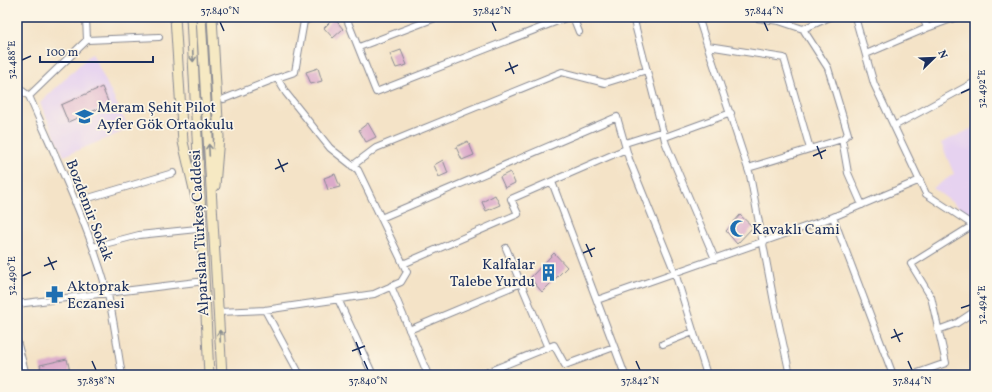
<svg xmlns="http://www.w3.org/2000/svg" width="992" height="392" font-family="Vollkorn,serif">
	<rect width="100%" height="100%" fill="#fcf5e5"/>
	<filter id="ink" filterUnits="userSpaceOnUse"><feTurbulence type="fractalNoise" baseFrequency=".025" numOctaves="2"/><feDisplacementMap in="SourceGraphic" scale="8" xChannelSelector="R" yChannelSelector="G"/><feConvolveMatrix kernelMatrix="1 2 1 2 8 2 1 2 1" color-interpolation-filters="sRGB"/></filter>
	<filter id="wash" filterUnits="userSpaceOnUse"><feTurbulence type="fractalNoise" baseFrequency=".012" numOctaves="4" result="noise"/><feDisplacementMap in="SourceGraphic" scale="16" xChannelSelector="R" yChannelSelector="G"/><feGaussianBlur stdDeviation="0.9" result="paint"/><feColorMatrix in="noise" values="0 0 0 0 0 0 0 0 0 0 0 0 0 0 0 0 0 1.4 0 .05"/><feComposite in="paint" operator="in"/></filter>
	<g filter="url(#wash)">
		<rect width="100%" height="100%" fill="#f4e3c7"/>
		<!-- built -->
		<path fill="#e6d2f0" d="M92 53 129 129 64 156 40 103Z
			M975 127V218H973L933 188 954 174 941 143Z"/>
		<g id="blocks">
			<!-- building -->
			<path fill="#dbaaca" d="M334 18 343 29 333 38 324 28Z
				M401 50 407 65 396 68 390 54Z
				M318 68 322 81 311 84 306 72Z
				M102 87 109 104 68 122 61 105Z
				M368 123 376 137 366 142 359 130Z
				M468 141 474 155 462 160 456 147Z
				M443 160 448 173 439 177 434 165Z
				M510 172 515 183 505 188 500 177Z
				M335 174 340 187 328 190 324 178Z
				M495 195 500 205 486 211 482 202Z
				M740 215 753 227 737 244 726 231Z
				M554 253 567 267 542 292 530 278Z
				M67 359 71 375H42L40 365Z"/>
		</g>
	</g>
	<g filter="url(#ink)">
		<use href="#blocks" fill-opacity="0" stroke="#888992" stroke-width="1"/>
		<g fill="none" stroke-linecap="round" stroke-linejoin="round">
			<defs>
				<path id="street" d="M86 17 87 40
					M346 17 376 92 568 17
					M573 17 579 32
					M633 17 666 144 715 259
					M698 17 750 175 774 302 790 375
					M750 17 779 21 803 29 828 68 848 134 842 139
					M855 17 874 84 926 194 973 225
					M923 17 927 28
					M634 21 649 17
					M803 29 830 17
					M708 46 784 58 810 149
					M359 47 438 17
					M866 54 927 28 957 17
					M277 78 295 72 304 21 314 17
					M17 87 29 96C57 160 88 224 107 291 114 318 117 347 122 375
					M29 96 87 40 159 37
					M894 126 975 82
					M665 137 731 113
					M625 143 663 131
					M352 166 376 148 562 72 605 83 647 70
					M748 168 842 139 848 173 862 205
					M552 182 625 375
					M75 202 173 173
					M833 217 893 375
					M381 218 617 117 629 159 675 273 707 375
					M93 247 139 235 197 229
					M506 248 548 348
					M403 264 518 214 511 199 626 149
					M391 286 428 375
					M338 299 373 375
					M597 300 833 217 920 180
					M17 304 205 281
					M265 310 300 375
					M218 312 265 310 374 294 401 282 407 272 358 170 330 148 286 93 277 78 224 99
					M409 330 521 283
					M938 330 957 323 975 311
					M17 341 26 375
					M663 344 693 332
					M480 375 554 345 565 365 614 347
					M912 375 946 363 931 297 911 264 975 224"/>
				<path id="secondary" d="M175 17 183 142 196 198
					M191 17 209 375
					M201 17 222 375
					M212 17 219 137 215 186"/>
			</defs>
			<!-- street casing -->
			<use href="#street" stroke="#888992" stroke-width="8"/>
			<!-- secondary casing -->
			<use href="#secondary" stroke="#888992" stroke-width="11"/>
			<!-- street -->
			<use href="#street" stroke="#fff" stroke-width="6"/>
			<!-- secondary -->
			<use href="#secondary" stroke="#f6e9c3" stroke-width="9"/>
		</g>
		<!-- one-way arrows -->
		<defs><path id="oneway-shaft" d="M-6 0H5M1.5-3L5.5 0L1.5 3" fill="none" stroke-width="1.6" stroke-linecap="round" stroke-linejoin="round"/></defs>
		<g stroke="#888c90">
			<use href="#oneway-shaft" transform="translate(193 56) rotate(87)"/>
			<use href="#oneway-shaft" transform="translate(209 150) rotate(-93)"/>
			<use href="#oneway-shaft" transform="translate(220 336) rotate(-93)"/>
		</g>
	</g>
	<!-- ticks -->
	<path fill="none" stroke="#1b2f5e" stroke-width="1.5" d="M220 22 224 31M492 22 496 31M764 22 768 31M22 60 31 56M509 62 514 74M505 71 518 65M961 93 970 89M817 146 822 159M813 156 826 150M278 159 284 172M275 169 288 163M586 244 592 257M583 253 595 248M48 257 54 270M44 266 57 261M22 276 31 272M961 308 970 305M894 329 900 342M891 338 903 333M356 342 361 355M352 351 365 346M92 361 96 370M364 361 368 370M636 361 640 370M908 361 912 370"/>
	<!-- icons -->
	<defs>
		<symbol id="school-bare" viewBox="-9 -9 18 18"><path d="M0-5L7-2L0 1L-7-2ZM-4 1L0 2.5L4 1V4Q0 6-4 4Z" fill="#1f6fb2" stroke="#fcf5e5" stroke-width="2.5" paint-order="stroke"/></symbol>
		<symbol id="mosque-bare" viewBox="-9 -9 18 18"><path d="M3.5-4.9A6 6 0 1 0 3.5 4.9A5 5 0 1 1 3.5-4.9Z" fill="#1f6fb2" stroke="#fcf5e5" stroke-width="2.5" paint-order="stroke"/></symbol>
		<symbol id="building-bare" viewBox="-9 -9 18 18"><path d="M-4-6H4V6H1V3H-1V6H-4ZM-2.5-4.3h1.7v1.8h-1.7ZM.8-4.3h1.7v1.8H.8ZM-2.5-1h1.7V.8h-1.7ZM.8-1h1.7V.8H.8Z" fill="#1f6fb2" stroke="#fcf5e5" stroke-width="2.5" paint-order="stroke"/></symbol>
		<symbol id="pharmacy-bare" viewBox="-9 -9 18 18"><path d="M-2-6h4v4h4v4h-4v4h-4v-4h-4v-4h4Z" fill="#1f6fb2" stroke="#fcf5e5" stroke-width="2.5" paint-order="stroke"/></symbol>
	</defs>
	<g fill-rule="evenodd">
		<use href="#school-bare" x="72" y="104" width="25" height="25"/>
		<use href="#mosque-bare" x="726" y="216" width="25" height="25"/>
		<use href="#building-bare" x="536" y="260" width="25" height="25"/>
		<use href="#pharmacy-bare" x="42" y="282" width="25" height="25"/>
	</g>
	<g text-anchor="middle" stroke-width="3.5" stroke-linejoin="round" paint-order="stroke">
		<!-- poi labels -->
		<g font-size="15" fill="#1b2f5e" stroke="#fcf5e5" text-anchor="start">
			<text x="97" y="112">Meram Şehit Pilot<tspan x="97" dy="17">Ayfer Gök Ortaokulu</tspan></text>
			<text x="752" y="234">Kavaklı Cami</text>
			<text x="535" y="269" text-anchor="end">Kalfalar<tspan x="535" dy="17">Talebe Yurdu</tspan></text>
			<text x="67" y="291">Aktoprak<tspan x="67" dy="17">Eczanesi</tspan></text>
		</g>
		<!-- street labels -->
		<g font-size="15" fill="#1b2f5e" stroke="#fcf5e5">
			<text transform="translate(90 210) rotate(69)" y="5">Bozdemir Sokak</text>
			<text transform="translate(199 233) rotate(-93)" y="5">Alparslan Türkeş Caddesi</text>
		</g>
	</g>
	<!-- margin -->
	<rect width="992" height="392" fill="none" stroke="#fcf5e5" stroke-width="44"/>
	<!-- north arrow -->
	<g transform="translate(934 58) rotate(67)" stroke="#fcf5e5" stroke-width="3" paint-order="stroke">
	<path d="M0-3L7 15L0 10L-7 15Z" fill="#1b2f5e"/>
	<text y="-6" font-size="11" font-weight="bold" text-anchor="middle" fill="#1b2f5e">N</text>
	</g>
	<!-- scale -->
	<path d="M40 56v6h113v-6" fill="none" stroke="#1b2f5e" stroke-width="2"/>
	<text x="46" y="56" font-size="12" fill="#1b2f5e" stroke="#fcf5e5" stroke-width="3" paint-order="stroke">100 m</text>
	<rect x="22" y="22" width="948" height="348" fill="none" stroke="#1b2f5e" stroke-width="1.5"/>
	<g font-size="10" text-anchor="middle" fill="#1b2f5e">
		<text x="220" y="14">37.840°N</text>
		<text x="492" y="14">37.842°N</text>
		<text x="764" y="14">37.844°N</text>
		<text transform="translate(11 60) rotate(-90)" y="4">32.488°E</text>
		<text transform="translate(981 89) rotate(-90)" y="4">32.492°E</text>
		<text transform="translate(11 276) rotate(-90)" y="4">32.490°E</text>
		<text transform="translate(981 305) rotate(-90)" y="4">32.494°E</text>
		<text x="96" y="384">37.838°N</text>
		<text x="368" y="384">37.840°N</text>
		<text x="640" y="384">37.842°N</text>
		<text x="912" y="384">37.844°N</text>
	</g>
</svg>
